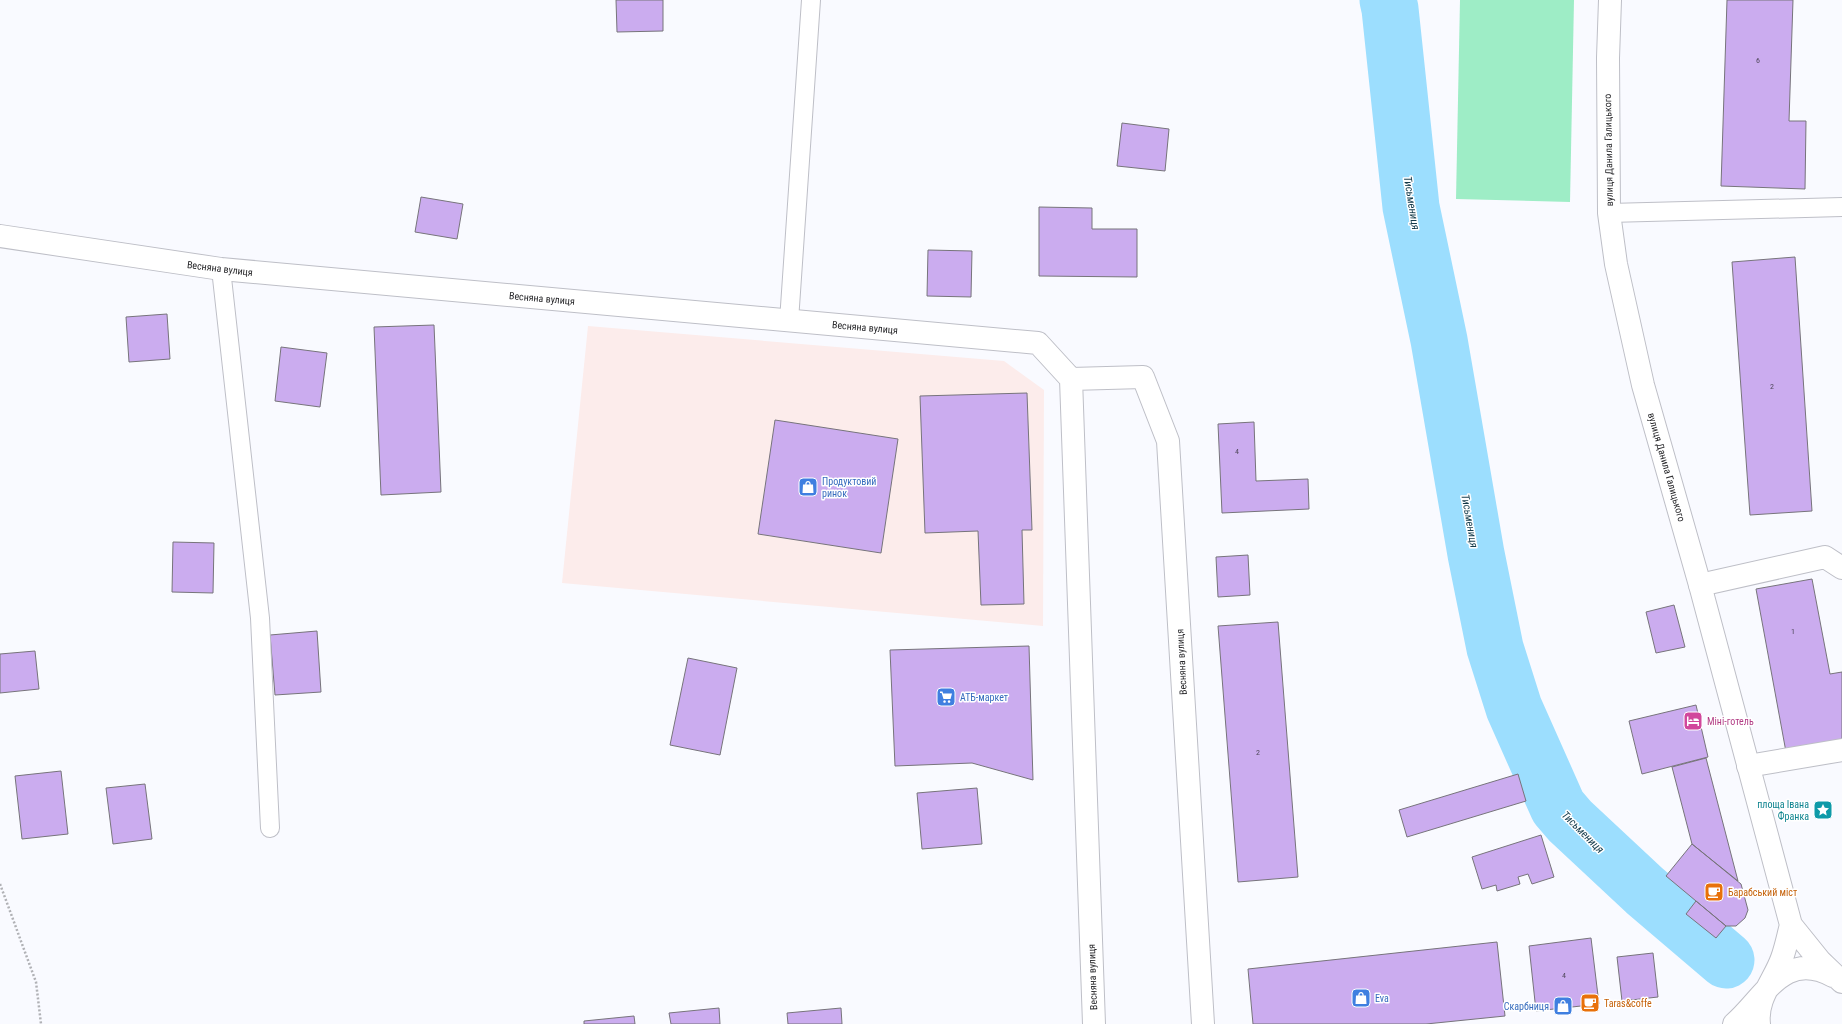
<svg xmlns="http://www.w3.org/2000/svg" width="1842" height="1024" font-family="'Roboto Condensed',sans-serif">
	<rect width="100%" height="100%" fill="#f9faff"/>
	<!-- commercial -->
	<path fill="#fceceb" d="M588 326 1004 361 1044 390 1043 626 562 583Z"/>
	<!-- green -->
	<path fill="#9eedc6" d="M1460 0H1574L1570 202 1456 199Z"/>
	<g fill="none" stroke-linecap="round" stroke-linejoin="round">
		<!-- river -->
		<path stroke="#9cdefe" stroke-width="57" d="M1388 0 1390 9 1411 207 1439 340 1476 554 1495 648 1514 708 1558 807 1570 821 1645 891 1726 960"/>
	</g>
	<!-- building -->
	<path fill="#cbacef" stroke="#77747b" d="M616 0H663V31L617 32Z
		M1727 0H1793L1789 121H1806L1805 189 1721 186Z
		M1122 123 1169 129 1165 171 1117 166Z
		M421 197 463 204 457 239 415 232Z
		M1039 207 1092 208V229H1137V277L1039 276Z
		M928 250 972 251 971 297 927 296Z
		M1795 257 1812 511 1750 515 1732 262Z
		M167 314 170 359 129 362 126 317Z
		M434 325 441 492 381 495 374 327Z
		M281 347 327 353 320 407 275 401Z
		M1027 393 1032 530H1022L1024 604 981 605 978 531 925 533 920 396Z
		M775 420 898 439 881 553 758 534Z
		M1254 422 1256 481 1308 479 1309 509 1222 513 1218 424Z
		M173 542 214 543 213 593 172 592Z
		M1248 555 1250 595 1218 597 1216 557Z
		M1812 579 1830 674 1842 672V742L1786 752 1756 589Z
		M1674 605 1685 647 1656 653 1646 612Z
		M1278 622 1298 877 1238 882 1218 626Z
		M317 631 321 692 275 695 270 635Z
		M1029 646 1033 780 972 763 895 766 890 650Z
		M35 651 39 689 0 693V654Z
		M688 658 737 668 720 755 670 745Z
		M1696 705 1708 757 1642 774 1629 721Z
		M1706 758 1738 881 1692 844 1672 767Z
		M61 771 68 834 22 839 15 776Z
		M1518 774 1526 801 1407 837 1399 810Z
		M145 784 152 839 113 844 106 788Z
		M977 788 982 844 922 849 917 793Z
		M1541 835 1554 877 1532 884 1528 874 1518 877 1520 884 1497 891 1496 885 1482 889 1472 857Z
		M1692 844 1741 884 1748 910 1745 918 1736 926H1726L1666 876Z
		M1696 901 1726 926 1716 938 1686 914Z
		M1591 938 1599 1004 1536 1011 1529 946Z
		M1497 942 1505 1016 1426 1024H1253L1248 969Z
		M1653 953 1658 997 1622 1001 1617 957Z
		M719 1008 720 1024H671L669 1013Z
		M841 1008 842 1024H788L787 1013Z
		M634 1016 635 1024H584V1021Z"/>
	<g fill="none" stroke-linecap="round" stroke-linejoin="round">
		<defs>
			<path id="service" d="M1609 213 1842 207
				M221 269 260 618 270 828
				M789 321 811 0"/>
			<path id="pedestrian" d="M1748 766 1842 750"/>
			<path id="minor" d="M0 236 221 269 1038 343 1071 379 1094 1024
				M1071 379 1143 377 1168 441 1203 1024
				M1700 585 1825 557 1842 568"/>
			<path id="secondary" d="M1610 0 1608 58 1609 213 1616 264 1643 385 1700 585 1791 925 1820 961 1842 982
				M1734 1024C1765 997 1784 949 1833 976
				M1759 1024C1756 998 1774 981 1782 958 1786 947 1788 936 1791 925"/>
		</defs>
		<!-- service casing -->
		<use href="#service" stroke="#bebfc7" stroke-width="20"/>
		<!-- pedestrian casing -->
		<use href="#pedestrian" stroke="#bebfc7" stroke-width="24"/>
		<!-- minor casing -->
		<use href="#minor" stroke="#bebfc7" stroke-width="24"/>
		<!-- secondary casing -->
		<use href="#secondary" stroke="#bebfc7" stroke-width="24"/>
		<!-- path -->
		<path stroke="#b0b1b5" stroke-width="2.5" stroke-dasharray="2 2" stroke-linecap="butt" d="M0 884 36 982 41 1024"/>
		<!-- service -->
		<use href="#service" stroke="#fff" stroke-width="18"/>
		<!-- pedestrian -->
		<use href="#pedestrian" stroke="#fff" stroke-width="22"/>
		<!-- minor -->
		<use href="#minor" stroke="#fff" stroke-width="22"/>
		<!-- secondary -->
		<use href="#secondary" stroke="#fff" stroke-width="22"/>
	</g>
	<!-- icons -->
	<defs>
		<symbol id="shop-square" viewBox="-11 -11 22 22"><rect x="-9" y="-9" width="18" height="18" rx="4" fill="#3f7fe0" stroke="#fff"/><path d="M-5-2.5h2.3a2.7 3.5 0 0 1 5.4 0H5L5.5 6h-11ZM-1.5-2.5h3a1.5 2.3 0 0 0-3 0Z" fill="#fff"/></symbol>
		<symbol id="supermarket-square" viewBox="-11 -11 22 22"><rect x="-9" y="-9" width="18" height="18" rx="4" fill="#3f7fe0" stroke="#fff"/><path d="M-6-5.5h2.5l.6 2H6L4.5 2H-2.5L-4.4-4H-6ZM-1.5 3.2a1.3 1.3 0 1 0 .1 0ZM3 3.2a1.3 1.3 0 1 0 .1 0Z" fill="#fff"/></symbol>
		<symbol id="hotel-square" viewBox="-11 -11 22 22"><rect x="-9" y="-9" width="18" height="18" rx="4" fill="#d1479c" stroke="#fff"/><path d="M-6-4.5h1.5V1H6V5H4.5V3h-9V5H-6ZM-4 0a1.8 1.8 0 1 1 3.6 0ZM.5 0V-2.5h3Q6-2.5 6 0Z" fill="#fff"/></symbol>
		<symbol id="sight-square" viewBox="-11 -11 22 22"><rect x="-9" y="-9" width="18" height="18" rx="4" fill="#0f9aa8" stroke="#fff"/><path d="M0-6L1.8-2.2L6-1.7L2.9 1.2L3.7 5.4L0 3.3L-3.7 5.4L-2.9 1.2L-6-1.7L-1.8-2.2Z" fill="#fff"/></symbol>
		<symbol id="cafe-square" viewBox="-11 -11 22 22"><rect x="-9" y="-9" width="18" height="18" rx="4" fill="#e8710a" stroke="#fff"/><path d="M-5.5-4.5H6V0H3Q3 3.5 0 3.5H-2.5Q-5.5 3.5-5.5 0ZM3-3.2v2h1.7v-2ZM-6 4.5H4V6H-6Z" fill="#fff"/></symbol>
	</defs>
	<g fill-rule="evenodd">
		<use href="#shop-square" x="797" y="476" width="22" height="22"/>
		<use href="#supermarket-square" x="935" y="686" width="22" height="22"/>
		<use href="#hotel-square" x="1682" y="710" width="22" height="22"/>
		<use href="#sight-square" x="1812" y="799" width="22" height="22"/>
		<use href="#cafe-square" x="1703" y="881" width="22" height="22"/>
		<use href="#shop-square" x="1350" y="987" width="22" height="22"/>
		<use href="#cafe-square" x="1579" y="992" width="22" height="22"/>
		<use href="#shop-square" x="1552" y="995" width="22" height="22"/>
	</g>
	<g text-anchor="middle" stroke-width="3" stroke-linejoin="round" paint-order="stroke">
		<!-- number labels -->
		<g font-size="8" fill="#50485b">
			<text x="1758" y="63">6</text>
			<text x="1772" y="389">2</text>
			<text x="1237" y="454">4</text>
			<text x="1793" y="634">1</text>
			<text x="1258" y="755">2</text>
			<text x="1564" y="978">4</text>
		</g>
		<!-- street labels -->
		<g font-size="10" fill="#27272a" stroke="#fff">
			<text transform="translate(1608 150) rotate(-91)" y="4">вулиця Данила Галицького</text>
			<text transform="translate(220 268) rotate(7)" y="4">Весняна вулиця</text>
			<text transform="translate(542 298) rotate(5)" y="4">Весняна вулиця</text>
			<text transform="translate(865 327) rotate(5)" y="4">Весняна вулиця</text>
			<text transform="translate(1667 467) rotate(74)" y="4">вулиця Данила Галицького</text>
			<text transform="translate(1181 662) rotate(-93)" y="4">Весняна вулиця</text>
			<text transform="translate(1092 977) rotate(-92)" y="4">Весняна вулиця</text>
		</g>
		<!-- shop labels -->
		<g font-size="10" fill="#366cbe" stroke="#fff" text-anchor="start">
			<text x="822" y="485">Продуктовий<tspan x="822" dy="12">ринок</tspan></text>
			<text x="960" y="701">АТБ-маркет</text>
			<text x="1375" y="1002">Eva</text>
			<text x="1549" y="1010" text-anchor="end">Скарбниця</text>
		</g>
		<!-- hotel labels -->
		<g font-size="10" fill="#b23c85" stroke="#fff" text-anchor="start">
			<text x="1707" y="725">Міні-готель</text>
		</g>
		<!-- culture labels -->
		<g font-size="10" fill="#0d838f" stroke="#fff" text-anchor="end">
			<text x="1809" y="808">площа Івана<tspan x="1809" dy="12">Франка</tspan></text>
		</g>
		<!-- food labels -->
		<g font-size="10" fill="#c56008" stroke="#fff" text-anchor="start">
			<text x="1728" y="896">Барабський міст</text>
			<text x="1604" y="1007">Taras&amp;coffe</text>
		</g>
		<!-- water labels -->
		<g font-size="11" font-style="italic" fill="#123949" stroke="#fff">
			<text transform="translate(1412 203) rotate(81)" y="4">Тисьмениця</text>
			<text transform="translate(1470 521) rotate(80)" y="4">Тисьмениця</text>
			<text transform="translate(1583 832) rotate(45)" y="4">Тисьмениця</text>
		</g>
	</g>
</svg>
